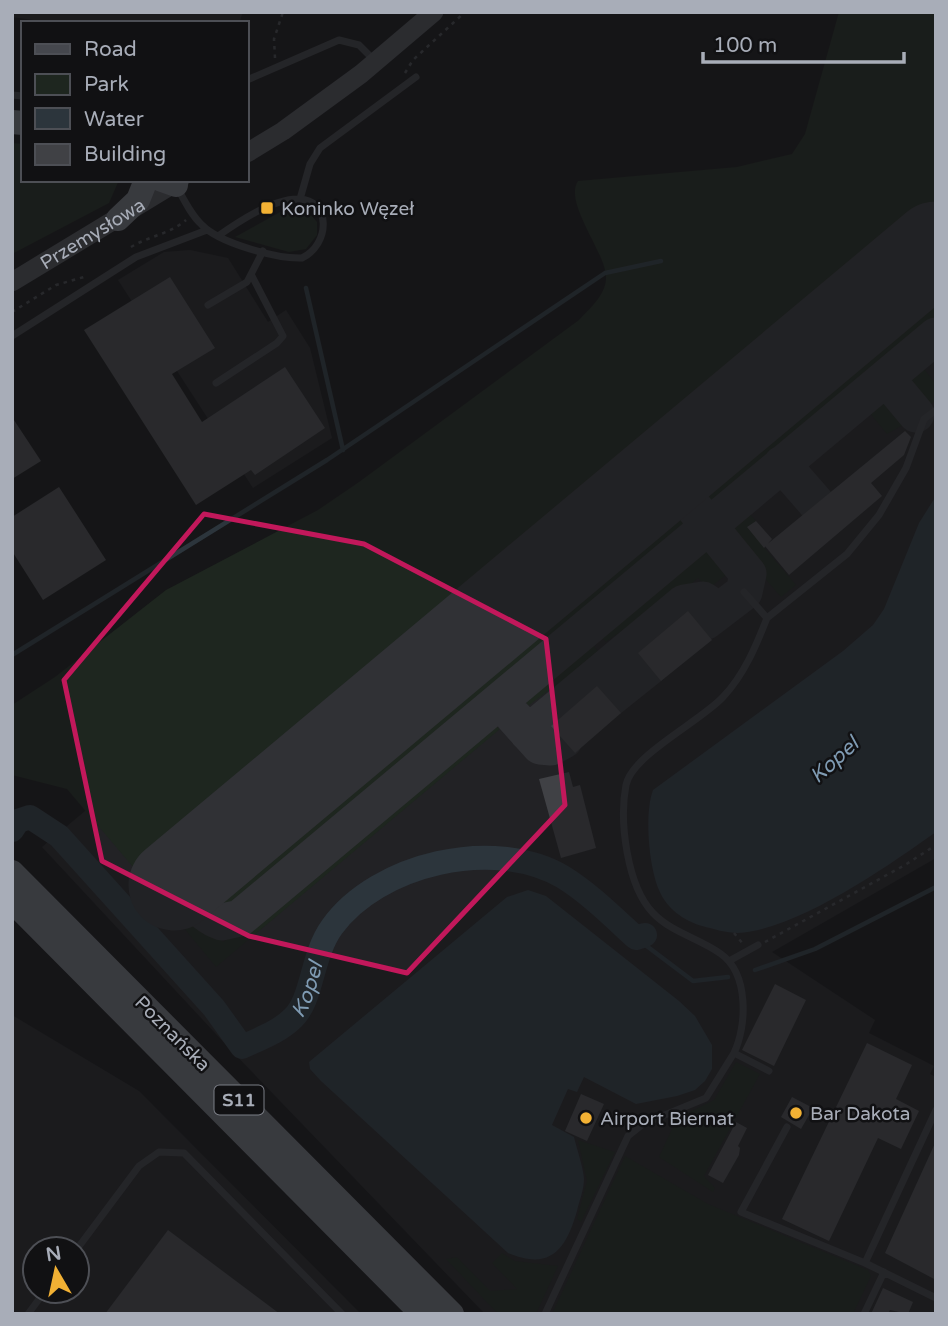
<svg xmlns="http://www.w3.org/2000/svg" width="948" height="1326" font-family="'Varela Round',sans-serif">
	<rect width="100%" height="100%" fill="#161618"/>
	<!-- built -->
	<path fill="#222225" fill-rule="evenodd" d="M12 12H243L239 23H54L12 17Z
		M936 100V858L772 952 875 1020 869 1033 934 1066 930 1074 936 1077V1314H485L229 1048 42 847Z
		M190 250 228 258 268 322 286 310 310 348 332 438 253 488 118 280 164 252Z
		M12 1015 139 1091 361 1314H12ZM35 1249H77V1291H35Z"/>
	<!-- green -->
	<path fill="#1e261f" d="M839 12H936V221L144 880 67 789 12 775V705L55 677 166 590 318 510 359 482 579 320C589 309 605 296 606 279 608 255 563 203 578 181L737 167 792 154 805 134Z
		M12 143 23 144V180H119L109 203 12 254Z
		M291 206 305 208 317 222V235L306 249 289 252 235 237Z
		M936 269V325L716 510 706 509 689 488V475Z
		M914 364H920L936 384V400L922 411 898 382 899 377Z
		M883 391H888L912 420 887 434 864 406Z
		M664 497 677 498 694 520 693 528 236 910 215 909 203 896 204 881Z
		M739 511 748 512 756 521 748 528 796 585 781 597 732 540 736 536 730 537 725 531 726 522Z
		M704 540 712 541 731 563 730 572 708 589 698 578 634 633 627 627 606 642 600 636V627Z
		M583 641 591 643 598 651 576 669 581 676 533 716 530 711 555 690 552 688 528 706 521 692Z
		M487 720 500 729 216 967 169 910 191 906 223 942Z
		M736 1062 760 1074 704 1176 715 1188 713 1192 659 1157 677 1118 714 1100Z
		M578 1140 615 1152 581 1222 577 1219 587 1181Z
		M625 1156 708 1204 868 1270 871 1276 853 1314H552Z
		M502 1253 515 1261 558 1266 536 1314H498L446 1259 457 1257 490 1291 517 1289 492 1263Z"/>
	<!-- water -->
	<path fill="#2c353c" d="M936 496V832C888 866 797 930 738 933 726 933 714 929 702 926 684 921 666 908 659 890 649 867 644 814 653 790L843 651 873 625 884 609 919 523Z
		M528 890 546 896 679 1001 695 1016 712 1045V1069L705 1081 695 1090 677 1096 636 1104 584 1077 577 1092 568 1089 552 1125 574 1137C577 1150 583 1166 584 1179 584 1190 579 1201 577 1211 566 1249 551 1271 508 1253L321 1081 310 1069 309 1062 507 897Z"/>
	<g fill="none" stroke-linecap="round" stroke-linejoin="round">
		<!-- stream -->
		<path stroke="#2c353c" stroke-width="4.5" d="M306 288 343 450
			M12 655 327 460 605 273 661 261
			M636 938 693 981 728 977
			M755 970 815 949 936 887"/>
		<!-- river -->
		<path stroke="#2c353c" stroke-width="24" id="s1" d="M12 830 18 821 30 817 59 836 214 1008 242 1047C259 1039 279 1032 293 1018 313 999 311 956 332 927 377 864 494 836 563 877 589 893 613 917 636 938L645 935"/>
		<!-- taxiway -->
		<path stroke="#303135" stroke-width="37" d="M886 378 916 414
			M782 464 816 503
			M665 472 748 574 744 592 706 621
			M609 699 649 667
			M514 717 540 746 551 747 564 740
			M528 733 684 603 703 600 719 611
			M196 866C179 887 199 915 222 922L240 918 936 336"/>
		<!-- runway -->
		<path stroke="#303135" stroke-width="91" d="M174 885 936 247"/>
	</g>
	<!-- building -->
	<path fill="#404145" d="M170 277 215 348 172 374 202 422 285 367 325 428 255 475 251 470 196 505 84 330Z
		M12 417 41 461 12 479Z
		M905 431 911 437 904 455 871 483 882 496 789 575 765 546Z
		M59 487 106 560 43 600 12 551V517Z
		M756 521 772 539 764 548 747 527Z
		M688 611 712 640 661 681 638 653Z
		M597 686 621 713 575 753 551 726Z
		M569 772 573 787 580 785 596 848 561 858 539 779Z
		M775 984 806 1000 774 1066 742 1050Z
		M867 1043 912 1065 896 1099 919 1111 901 1149 878 1138 829 1241 782 1219Z
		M581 1094 604 1104 587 1141 565 1131Z
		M792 1097 813 1108 801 1129 781 1117Z
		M736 1122 747 1128 738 1146 740 1148 739 1155 723 1183 708 1175Z
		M936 1141V1280L885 1253Z
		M168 1230 280 1314H105Z
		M883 1288 913 1302 908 1314 890 1310 888 1314H871Z"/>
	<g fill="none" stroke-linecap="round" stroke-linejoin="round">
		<!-- path -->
		<path stroke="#3d3f44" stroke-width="2.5" stroke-dasharray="3.5 5" stroke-linecap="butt" d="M275 58 274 39 283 12
			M405 73 413 60 465 12
			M131 247C149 236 170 234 186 220
			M12 312 56 285 84 277
			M734 933 743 944
			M765 942 905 865 936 845"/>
		<!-- lane -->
		<path stroke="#37383d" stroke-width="7" d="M247 80 339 40 359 45 376 62
			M12 95 23 96
			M177 187C184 200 191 215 202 225 219 243 277 259 302 258 330 245 332 199 298 199 272 199 238 222 218 236
			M300 199 310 164 320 148 416 77
			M208 305 247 282 263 251
			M12 336 136 257 207 230
			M216 383 277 343 283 336 252 276
			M744 592 767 618C756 646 744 675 723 697 701 721 632 755 626 785 619 821 627 886 653 913 672 933 699 938 721 954 749 974 747 1026 734 1053L769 1071
			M767 618 847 554 879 515 906 468 924 419 936 410
			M729 961 758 945
			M787 1127 741 1212 865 1263 936 1110
			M77 1249 139 1166 159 1152 184 1153 342 1314
			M865 1263 936 1298
			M28 1314 45 1291
			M545 1314 628 1136 643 1124 706 1098 734 1053
			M864 1314 884 1272"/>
		<!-- secondary -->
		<g stroke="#45474d" stroke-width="19">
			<path d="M247 153 283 131 361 74 434 12"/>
			<path id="s2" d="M12 282 180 180"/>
		</g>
		<!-- highway -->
		<path stroke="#63666e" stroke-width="24" d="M12 122 23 123
			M162 180 176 185V180
			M118 219 138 200 146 180
			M12 872 452 1314
			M12 901 422 1314"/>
	</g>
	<!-- marked area -->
	<path d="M0 0H948V1326H0ZM204 514 364 544 546 639 565 805 407 973 249 936 102 861 64 680Z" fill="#161618" fill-opacity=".55" fill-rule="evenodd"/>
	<path fill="none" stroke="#c2185b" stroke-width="5" stroke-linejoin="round" d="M204 514 364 544 546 639 565 805 407 973 249 936 102 861 64 680Z"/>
	<!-- markers -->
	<g fill="#f2b134" stroke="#111113" stroke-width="2.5">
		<rect x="260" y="201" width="14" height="14" rx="3.5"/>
		<circle cx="796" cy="1113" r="7"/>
		<circle cx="586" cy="1118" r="7"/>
	</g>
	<g text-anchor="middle" stroke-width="5" stroke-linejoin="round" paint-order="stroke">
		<!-- shield labels -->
		<rect fill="#111113" stroke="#7b7e86" stroke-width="2" x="214.5" y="1085.5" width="49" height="29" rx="5"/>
		<g font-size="18" font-weight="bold" fill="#a8adb8">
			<text x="239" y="1106">S11</text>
		</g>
		<!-- poi labels -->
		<g font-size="19" fill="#a8adb8" stroke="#111113" text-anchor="start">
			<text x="281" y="215">Koninko Węzeł</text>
			<text x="810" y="1120">Bar Dakota</text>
			<text x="600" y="1125">Airport Biernat</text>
		</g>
		<!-- street labels -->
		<g font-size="19" fill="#a8adb8" stroke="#111113">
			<text dy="7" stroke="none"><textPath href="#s2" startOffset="94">Przemysłowa</textPath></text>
			<text transform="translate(173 1033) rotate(45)" y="7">Poznańska</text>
		</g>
		<!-- water labels -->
		<g font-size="21" font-style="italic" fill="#7f9bb3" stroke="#111113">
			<text transform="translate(834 760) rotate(-42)" y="7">Kopel</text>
			<text dy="7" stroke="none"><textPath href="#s1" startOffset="429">Kopel</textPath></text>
		</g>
	</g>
	<!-- border -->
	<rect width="948" height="1326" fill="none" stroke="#a8adb8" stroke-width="28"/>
	<!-- legend -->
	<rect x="21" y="21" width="228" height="161" fill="#111113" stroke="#4d4f55" stroke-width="2"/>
	<rect x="35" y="44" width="35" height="10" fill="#45474d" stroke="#4d4f55" stroke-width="2"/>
	<text x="84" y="56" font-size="21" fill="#a8adb8">Road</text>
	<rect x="35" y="74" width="35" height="21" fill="#1e261f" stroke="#4d4f55" stroke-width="2"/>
	<text x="84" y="91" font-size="21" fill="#a8adb8">Park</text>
	<rect x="35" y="108" width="35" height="21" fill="#2c353c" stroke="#4d4f55" stroke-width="2"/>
	<text x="84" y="126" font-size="21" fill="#a8adb8">Water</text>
	<rect x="35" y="144" width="35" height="21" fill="#404145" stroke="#4d4f55" stroke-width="2"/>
	<text x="84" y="161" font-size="21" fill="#a8adb8">Building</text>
	<!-- north arrow -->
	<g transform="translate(56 1270) rotate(351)"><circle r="33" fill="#111113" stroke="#4d4f55" stroke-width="2"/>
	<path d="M0-5L12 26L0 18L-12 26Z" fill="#f2b134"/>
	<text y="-10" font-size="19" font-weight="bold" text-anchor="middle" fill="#a8adb8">N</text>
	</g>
	<!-- scale -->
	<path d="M703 52v10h201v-10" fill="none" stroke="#a8adb8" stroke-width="3.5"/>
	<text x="713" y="52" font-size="21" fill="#a8adb8" stroke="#111113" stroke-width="5" paint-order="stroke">100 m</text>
</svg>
